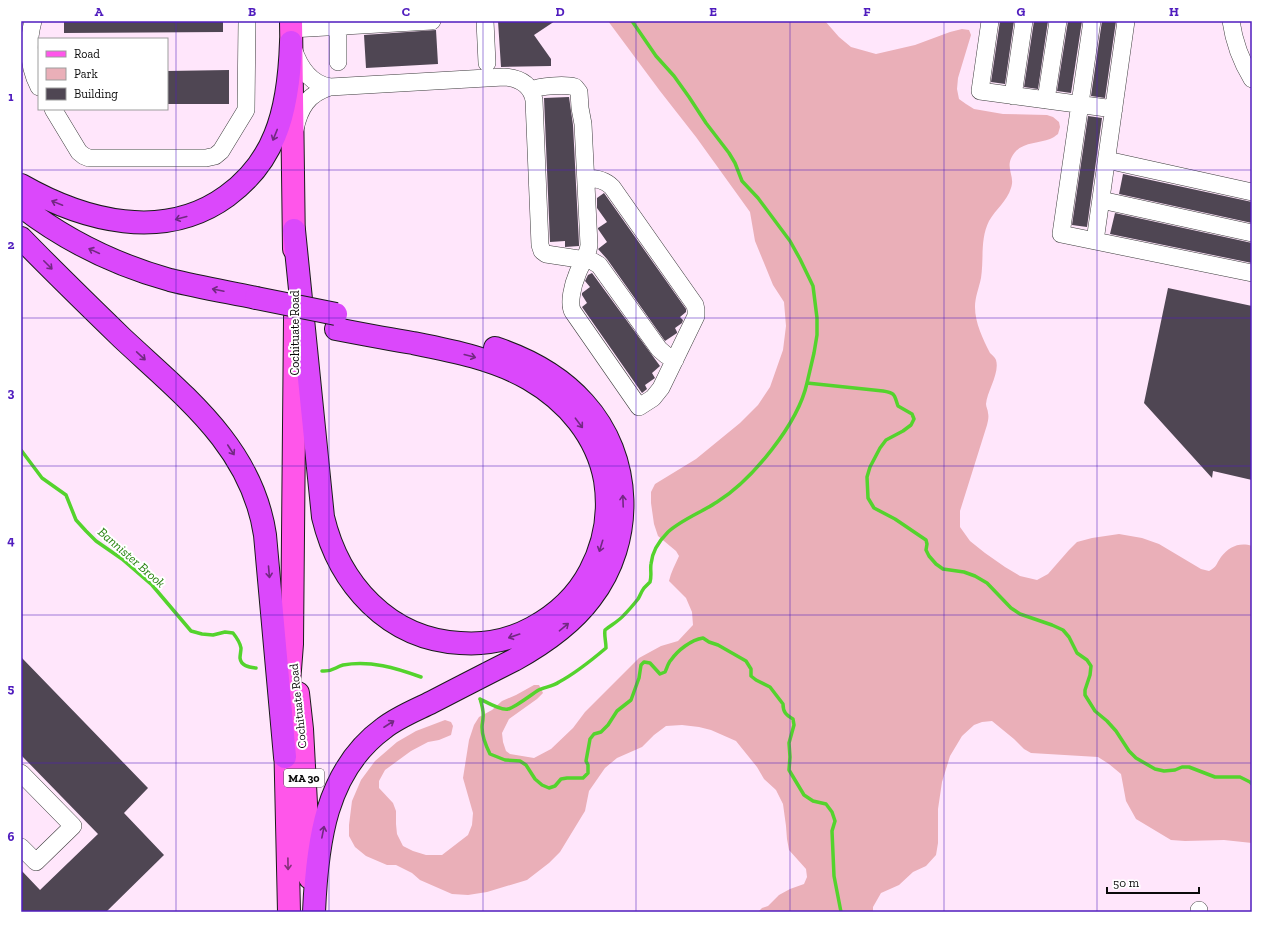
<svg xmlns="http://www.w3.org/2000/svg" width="1273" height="933" font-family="'Zilla Slab',serif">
	<rect width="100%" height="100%" fill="#ffe6fb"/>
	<!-- green -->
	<path fill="#eaafb8" d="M608 21H825L839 37 851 47 876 54 915 45 950 32 962 29 969 30 971 35 958 78 957 89 959 99 966 104 974 109 1003 114 1047 115 1053 117 1059 122 1060 127 1058 134C1055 136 1053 138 1050 139 1040 143 1025 142 1016 151 1002 167 1016 174 1011 188 1007 201 996 209 989 221 980 239 984 259 981 278 979 288 975 297 975 307 975 323 983 339 990 353 992 355 995 357 996 360 1000 373 987 391 986 404 986 407 988 410 988 413 989 417 988 421 987 425L960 511V527L970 541 985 553 1005 567 1020 576 1037 580 1048 574 1069 550 1077 542 1092 538 1119 534 1142 538 1159 544 1201 569 1209 571C1217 567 1216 564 1221 557 1229 547 1239 542 1252 546V843L1224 840 1185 841 1171 840 1136 819 1126 801 1121 774 1109 764 1098 757 1031 753 1024 749 1014 739 992 721 982 722 974 725 962 736 950 756 942 782 938 809V843L936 855 926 866 913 872 899 885 881 893 873 907V912H758L762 908 768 906 779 895 790 889 804 884 807 877 806 869 789 850 787 839 786 826 783 804 776 790 764 779 757 767 736 741 711 730 699 727 682 725 666 726 654 735 642 747 617 758 605 768 589 791 585 811 560 852 549 863 527 880 487 892 468 895 452 894 420 880 412 873 396 865H387L366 856 355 847 349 836V825L352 801 361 780 375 761 397 742 416 731 445 720 451 722 453 726 451 735 439 740 428 742 411 751 385 770 379 781V788L393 803 396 811V824L397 834 403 846 413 851 426 855H442L468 835 472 825 473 813 463 778 469 740 474 725 479 717 492 710 502 701 516 695 534 685H539L543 693 537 699 509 719 502 733 503 742 506 751 510 754 534 758 551 749 573 728 585 712 639 658 661 646 678 641 693 625 692 612 686 598 669 581C671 572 675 565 679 556L676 551 658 536 654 524 651 503V492L655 484 696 459 740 423 758 405 770 387 783 350 786 326 784 302 773 285 755 241 750 212 696 137 660 91Z"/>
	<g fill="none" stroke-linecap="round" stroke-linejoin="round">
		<!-- stream -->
		<path stroke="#54d32d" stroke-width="3.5" d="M632 21 656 56 674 76 689 97 706 123 729 153 735 163 742 181 758 198 790 241 800 259 813 286 817 318V335L814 353 807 383
			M21 450 42 478 66 495 76 520 86 531 96 541 122 559 152 585 191 631 202 634 213 635 225 632 233 633C237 638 240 642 241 648 241 651 240 655 240 658 241 666 249 667 256 668
			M322 671C333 672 335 667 343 665 370 660 396 668 421 677
			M480 699C486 702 502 711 508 709 514 708 531 695 537 691 543 687 552 687 559 682 574 674 593 659 606 648 606 641 604 636 605 630 611 625 619 621 624 615 629 610 634 604 638 599 640 596 641 592 644 588 646 586 648 584 650 582 652 575 650 570 651 564 652 552 660 540 668 532 681 520 702 512 717 502 752 480 798 424 807 383L883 391C896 393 894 395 898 406L912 414 914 419 911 425 903 431 886 440 880 448 870 467 867 477 868 498 874 508 895 519 926 540 927 544 926 550 929 556 936 564 943 569 964 572 975 576 987 583 1011 608 1020 614 1052 625 1063 630 1069 637 1077 653 1087 660 1091 666 1090 675 1085 690V695L1095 711 1107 721 1116 731 1129 751 1136 758 1155 769 1164 771 1175 770 1182 767H1189L1215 777H1240L1250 782 1252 784
			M480 699C482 705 484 711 483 718 483 721 482 724 482 727 482 736 486 746 490 754L505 760 520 761 526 765 535 779 542 785 549 788 555 786 561 779 567 778H583L588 773V765L586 761 590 739 594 734 601 732 608 725 617 711 631 700 639 678 641 665 644 662 650 663 660 674 665 672C667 668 668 663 671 660 678 650 691 640 703 638L709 642 718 645 746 661 751 669V676L756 680 770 687 783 704C783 712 786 715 793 719L794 725 789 743 790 757 789 770 804 795 813 801 826 804 832 812 835 821 832 831 834 876 841 912"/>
	</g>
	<!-- building -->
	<path fill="#4f4653" d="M64 21H223V32L64 33Z
		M498 21H555L534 35 551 59V66L501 67Z
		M1000 21H1014L1005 84 991 82Z
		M1034 21H1048L1038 89 1024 87Z
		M1068 21H1082L1071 93 1057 91Z
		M1102 21H1116L1105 98 1091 96Z
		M436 30 438 64 366 68 364 35Z
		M229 70V104H167V71Z
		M569 97 573 125 579 244V246L565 247V241L550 242 544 98Z
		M1088 116 1102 118 1087 227 1072 225Z
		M1123 174 1252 202V223L1119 194Z
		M604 193 686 309V312L680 317 683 320 682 323 675 328 677 332V333L665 341 607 259 598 249 607 242 598 229V228L607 222 597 208V198Z
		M1115 213 1252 243V263L1110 234Z
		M592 273 660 366 652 373 655 378 645 385 647 389 642 393 582 307 587 303 582 295V293L590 287 585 281 588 275Z
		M1168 288 1252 306V480L1213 471 1212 478 1144 403Z
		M21 657 148 788 124 813 164 855 106 912H21V870L40 890 98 834 21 755Z"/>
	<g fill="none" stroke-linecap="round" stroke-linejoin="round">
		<defs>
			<path id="minor" d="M33 21C27 44 28 66 39 87
				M485 21 487 63
				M990 21 980 91 1114 109
				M1092 21 1061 234 1252 273
				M1231 21C1234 42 1241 61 1252 79
				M338 26V62
				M291 29 432 21
				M293 48C299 66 310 84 330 87L504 77C519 78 531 84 534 100L540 245 542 251 546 254 592 261 599 265 659 349 666 355 675 360
				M531 90C540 86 565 84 575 87L579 92 580 108 583 124 589 245C588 256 580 265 577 275 573 284 568 304 573 312L639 407 653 398 661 388 696 316V310L695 305 612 187C605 180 596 178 586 178
				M1013 96 1024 21
				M1046 100 1058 21
				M53 109 79 152 84 156 89 158H206L215 156 221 151 246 110 247 21
				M295 129C300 107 308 94 330 87
				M1107 160 1252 192
				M1101 200 1252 233
				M1095 241 1126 21
				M21 773 73 826 36 862 21 847
				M1199 912V910"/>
			<path id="major" d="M291 21 294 249
				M298 693 302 729 310 878
				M289 912 285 734 292 644 295 318"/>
			<path id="highway" d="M21 185C84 221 164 242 227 196 249 180 265 160 275 135 287 106 290 73 291 42
				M21 206C65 240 116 265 170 280 198 287 227 292 256 298
				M294 230 323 517C339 584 388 639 460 643 485 645 510 640 532 628 556 615 577 596 590 571 605 543 610 512 605 480 597 436 567 401 529 379 494 359 453 351 413 343 388 339 362 334 336 329
				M21 238C54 272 88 305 122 338 184 396 252 447 265 535L285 757
				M314 912C317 844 325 771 384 728 398 717 416 710 432 702 459 688 486 674 514 660 543 644 571 625 591 598 635 541 633 457 584 403 560 376 528 359 495 348"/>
		</defs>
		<!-- minor casing -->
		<use href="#minor" stroke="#3d3d3d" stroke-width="18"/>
		<!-- major casing -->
		<use href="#major" stroke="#1b1b1b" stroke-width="24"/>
		<!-- highway casing -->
		<use href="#highway" stroke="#1b1b1b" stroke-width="24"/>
		<!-- minor -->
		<use href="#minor" stroke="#fff" stroke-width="17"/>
		<!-- major -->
		<use href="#major" stroke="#ff56ea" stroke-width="22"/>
		<!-- highway -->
		<use href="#highway" stroke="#db48fb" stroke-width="22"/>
		<defs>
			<path id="highway-bridge" d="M256 298 336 314"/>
		</defs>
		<!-- highway-bridge casing -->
		<use href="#highway-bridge" stroke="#1b1b1b" stroke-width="24" stroke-linecap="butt"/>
		<!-- highway-bridge -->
		<use href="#highway-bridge" stroke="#db48fb" stroke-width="22"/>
	</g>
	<!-- one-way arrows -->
	<defs><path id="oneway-shaft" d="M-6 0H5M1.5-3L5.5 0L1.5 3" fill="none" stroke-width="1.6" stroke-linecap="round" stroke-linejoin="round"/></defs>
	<g stroke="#722982">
		<use href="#oneway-shaft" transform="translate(275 135) rotate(112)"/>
		<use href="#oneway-shaft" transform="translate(57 203) rotate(-158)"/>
		<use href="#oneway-shaft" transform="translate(181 218) rotate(165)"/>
		<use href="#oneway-shaft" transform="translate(94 251) rotate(-155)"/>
		<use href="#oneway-shaft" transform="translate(48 265) rotate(45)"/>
		<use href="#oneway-shaft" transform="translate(218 290) rotate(-168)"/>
		<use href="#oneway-shaft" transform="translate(141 356) rotate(43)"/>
		<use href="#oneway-shaft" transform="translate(470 356) rotate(15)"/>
		<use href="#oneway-shaft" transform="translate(579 423) rotate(53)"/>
		<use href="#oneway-shaft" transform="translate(231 450) rotate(57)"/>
		<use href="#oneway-shaft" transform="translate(623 501) rotate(-92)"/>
		<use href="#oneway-shaft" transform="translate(601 546) rotate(107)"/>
		<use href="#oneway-shaft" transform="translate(269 572) rotate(85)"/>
		<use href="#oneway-shaft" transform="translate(564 627) rotate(-40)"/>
		<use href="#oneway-shaft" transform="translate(514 636) rotate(161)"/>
		<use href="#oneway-shaft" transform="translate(389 724) rotate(-33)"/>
		<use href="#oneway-shaft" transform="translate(323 832) rotate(-79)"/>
	</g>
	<use stroke="#84307a" href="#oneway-shaft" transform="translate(288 864) rotate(89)"/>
	<!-- grid -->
	<path fill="none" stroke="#501dbe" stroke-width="1" stroke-opacity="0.55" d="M176 21V912M329 21V912M483 21V912M636 21V912M790 21V912M944 21V912M1097 21V912M21 170H1252M21 318H1252M21 466H1252M21 615H1252M21 763H1252"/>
	<g text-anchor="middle" stroke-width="4" stroke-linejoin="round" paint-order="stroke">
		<!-- shield labels -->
		<rect fill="#fff" stroke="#545454" stroke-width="1" x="284" y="769" width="40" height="18" rx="3"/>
		<g font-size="11" font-weight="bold" fill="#0a0a0a">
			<text x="304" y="782">MA 30</text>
		</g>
		<!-- street labels -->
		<g font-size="12" fill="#0a0a0a" stroke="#fff">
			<text transform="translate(295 333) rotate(-90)" y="4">Cochituate Road</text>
			<text transform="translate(298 706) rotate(-96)" y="4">Cochituate Road</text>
		</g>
		<!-- water labels -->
		<g font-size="13" font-style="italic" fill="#278310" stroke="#fff">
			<text transform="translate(132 557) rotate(41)" y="5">Bannister Brook</text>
		</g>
	</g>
	<!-- border -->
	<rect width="1273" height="933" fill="none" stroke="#ffffff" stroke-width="44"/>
	<!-- legend -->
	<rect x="38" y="38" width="130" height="72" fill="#ffffff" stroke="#9d9d9d"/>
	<rect x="46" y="51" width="20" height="6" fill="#ff56ea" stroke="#9d9d9d"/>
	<text x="74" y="58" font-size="12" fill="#0a0a0a">Road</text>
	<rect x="46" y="68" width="20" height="12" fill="#eaafb8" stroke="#9d9d9d"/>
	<text x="74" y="78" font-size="12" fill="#0a0a0a">Park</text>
	<rect x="46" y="88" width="20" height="12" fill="#4f4653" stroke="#9d9d9d"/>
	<text x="74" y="98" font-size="12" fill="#0a0a0a">Building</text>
	<!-- scale -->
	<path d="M1107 887v6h92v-6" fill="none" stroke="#0a0a0a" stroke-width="2"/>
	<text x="1113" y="887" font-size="12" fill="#0a0a0a" stroke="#ffffff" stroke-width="3" paint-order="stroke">50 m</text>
	<rect x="22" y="22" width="1229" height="889" fill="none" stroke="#501dbe" stroke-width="1.5"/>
	<g font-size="13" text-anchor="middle" font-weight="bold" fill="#501dbe">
		<text x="99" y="16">A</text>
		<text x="252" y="16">B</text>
		<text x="406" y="16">C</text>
		<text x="560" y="16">D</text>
		<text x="713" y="16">E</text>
		<text x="867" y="16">F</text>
		<text x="1021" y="16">G</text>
		<text x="1174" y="16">H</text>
		<text x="11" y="101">1</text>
		<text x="11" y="249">2</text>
		<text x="11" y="397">3</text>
		<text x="11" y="545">4</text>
		<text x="11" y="693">5</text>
		<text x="11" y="841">6</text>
	</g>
</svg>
